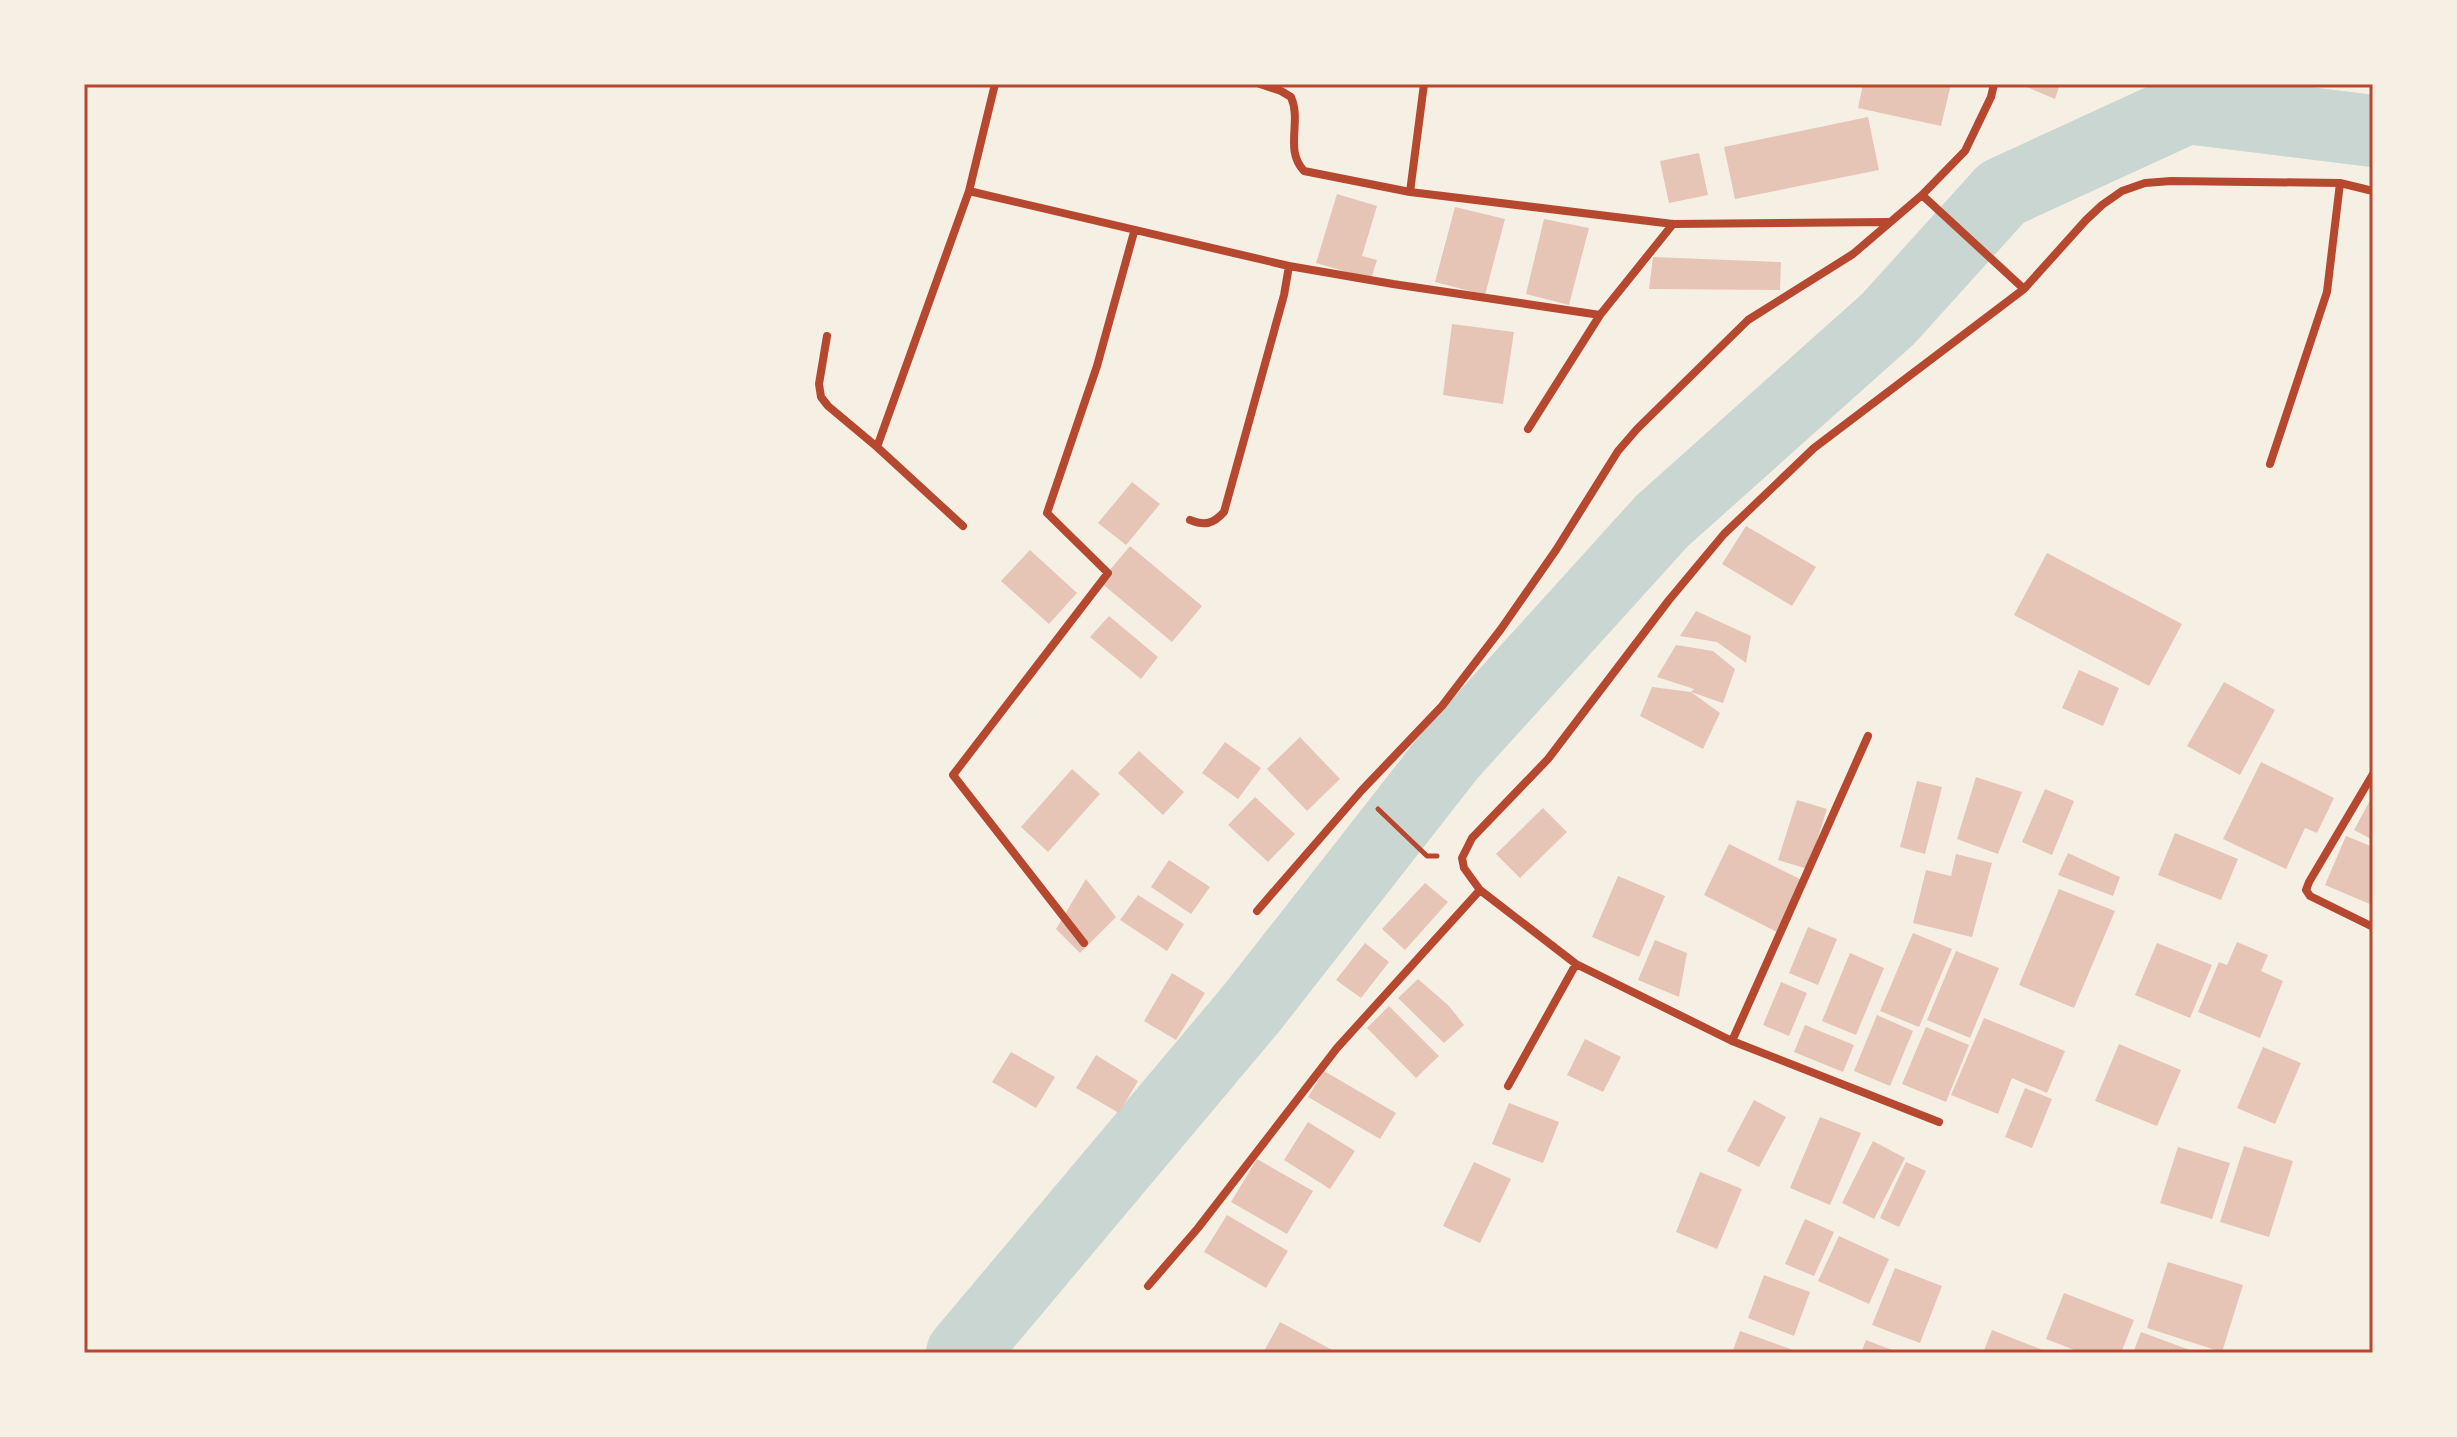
<svg xmlns="http://www.w3.org/2000/svg" width="2457" height="1437" font-family="'PT Sans Narrow',sans-serif">
	<rect width="100%" height="100%" fill="#f6efe4"/>
	<g fill="none" stroke-linecap="round" stroke-linejoin="round">
		<!-- river -->
		<path stroke="#c9d6d2" stroke-width="72" d="M962 1353 1251 1009 1450 755 1662 521 1888 319 2002 193 2187 108 2373 131"/>
	</g>
	<!-- building -->
	<path fill="#e6c5b7" d="M1863 84H1951L1941 126 1858 108Z
		M2020 84H2060L2055 99Z
		M1868 117 1879 170 1735 199 1724 147Z
		M1699 153 1708 195 1669 203 1660 161Z
		M1337 194 1377 206 1362 256 1377 260 1371 279 1316 263Z
		M1455 207 1505 219 1485 295 1435 282Z
		M1544 219 1589 228 1569 305 1526 294Z
		M1653 257 1781 262 1780 290 1649 289Z
		M1452 324 1514 332 1503 404 1443 395Z
		M1132 482 1160 504 1126 545 1098 523Z
		M1746 526 1816 567 1792 606 1722 564Z
		M1130 546 1202 606 1172 642 1100 582Z
		M1030 550 1077 593 1049 624 1001 581Z
		M2047 553 2182 624 2149 686 2014 615Z
		M1696 611 1751 636 1746 663 1717 642 1680 636Z
		M1109 616 1158 657 1141 679 1090 637Z
		M1676 645 1713 651 1735 669 1723 703 1691 692 1694 689 1657 677Z
		M2079 670 2119 688 2103 726 2062 708Z
		M2224 682 2275 710 2240 775 2187 746Z
		M1652 687 1691 692 1720 713 1703 749 1640 716Z
		M1300 737 1340 779 1307 811 1267 769Z
		M1225 742 1261 768 1238 799 1202 773Z
		M1139 751 1184 792 1163 815 1118 773Z
		M2261 762 2334 798 2317 833 2305 828 2286 869 2223 839Z
		M1072 769 1100 794 1048 852 1021 827Z
		M1976 777 2022 792 1998 854 1957 839Z
		M1917 781 1942 787 1925 854 1900 847Z
		M2045 789 2074 801 2052 855 2022 842Z
		M2373 795V840L2354 830Z
		M1255 797 1295 834 1268 862 1228 825Z
		M1797 800 1827 809 1808 869 1778 860Z
		M1543 808 1567 832 1520 878 1496 854Z
		M2175 833 2238 859 2221 900 2158 875Z
		M2346 836 2373 847 2372 905 2325 885Z
		M1729 844 1802 880 1777 932 1704 895Z
		M2068 853 2120 877 2113 896 2058 875Z
		M1956 854 1992 863 1972 937 1913 923 1926 870 1951 876Z
		M1169 860 1210 887 1191 914 1151 887Z
		M1618 876 1665 896 1639 957 1592 937Z
		M1086 879 1116 917 1080 953 1056 929Z
		M1425 883 1448 902 1405 950 1382 929Z
		M2059 889 2115 911 2074 1008 2019 985Z
		M1138 895 1184 924 1167 951 1120 920Z
		M1808 927 1837 939 1818 985 1789 973Z
		M1913 933 1952 949 1919 1027 1880 1011Z
		M1655 940 1687 953 1679 997 1638 980Z
		M2237 942 2268 955 2261 971 2283 981 2260 1038 2198 1012 2219 962 2227 965Z
		M1365 943 1389 962 1361 998 1336 980Z
		M2157 943 2212 965 2190 1018 2135 995Z
		M1956 951 1999 968 1970 1038 1927 1020Z
		M1850 953 1884 968 1856 1035 1822 1021Z
		M1172 973 1205 993 1176 1040 1144 1021Z
		M1418 979 1449 1006 1464 1025 1444 1043 1398 998Z
		M1781 982 1807 993 1789 1036 1763 1025Z
		M1389 1006 1439 1056 1416 1078 1367 1028Z
		M1877 1015 1913 1031 1890 1086 1854 1071Z
		M1984 1018 2065 1051 2047 1093 2012 1078 1998 1114 1951 1095Z
		M1805 1025 1854 1045 1843 1072 1794 1052Z
		M1926 1027 1969 1045 1946 1102 1902 1084Z
		M1585 1039 1621 1057 1603 1092 1567 1075Z
		M2119 1044 2181 1070 2157 1126 2095 1101Z
		M2263 1047 2301 1063 2275 1124 2237 1108Z
		M1011 1052 1055 1077 1036 1108 992 1082Z
		M1096 1055 1138 1081 1119 1113 1076 1088Z
		M1324 1071 1396 1113 1380 1139 1308 1097Z
		M2025 1088 2052 1099 2032 1148 2005 1137Z
		M1754 1100 1786 1117 1759 1167 1727 1151Z
		M1509 1103 1559 1122 1543 1163 1492 1144Z
		M1820 1117 1861 1133 1830 1205 1790 1188Z
		M1308 1122 1355 1151 1330 1189 1284 1160Z
		M1873 1141 1905 1158 1874 1219 1842 1203Z
		M2244 1146 2293 1161 2269 1237 2220 1222Z
		M2178 1147 2230 1163 2212 1219 2160 1203Z
		M1257 1159 1313 1191 1287 1234 1231 1202Z
		M1474 1162 1511 1179 1480 1243 1443 1226Z
		M1906 1162 1926 1171 1899 1227 1880 1218Z
		M1700 1172 1742 1189 1717 1249 1676 1232Z
		M1227 1215 1288 1251 1266 1288 1204 1252Z
		M1805 1219 1834 1232 1814 1276 1785 1264Z
		M1839 1236 1889 1259 1869 1304 1818 1281Z
		M2168 1262 2243 1285 2222 1352 2147 1328Z
		M1895 1268 1942 1286 1920 1343 1872 1325Z
		M1764 1275 1810 1292 1794 1336 1748 1318Z
		M2064 1293 2134 1320 2121 1353H2082L2046 1339Z
		M1280 1322 1338 1353H1263Z
		M1992 1330 2050 1353H1983Z
		M1740 1331 1793 1350 1792 1353H1732Z
		M2141 1332 2198 1353H2133Z
		M1866 1340 1900 1353H1861Z"/>
	<g fill="none" stroke-linecap="round" stroke-linejoin="round">
		<!-- path -->
		<path stroke="#b5482f" stroke-width="5" d="M1378 809 1427 856H1437"/>
		<!-- minor -->
		<path stroke="#b5482f" stroke-width="8" d="M1260 84 1281 91 1291 97C1302 122 1284 150 1304 171L1410 192 1673 224 1889 222
			M969 191 1289 266 1284 295 1224 512C1213 524 1205 526 1190 520
			M1410 192 1424 84
			M1922 195 2024 289
			M1289 266 1393 284 1600 315
			M827 336 819 384 821 397 828 406 877 447 963 526
			M1528 429 1600 315 1673 224
			M877 447 969 191 995 84
			M2270 464 2327 292 2340 183
			M2373 774 2309 882 2306 890 2310 896 2373 927
			M1257 911 1362 790 1442 706 1501 629 1556 550 1618 451 1637 429 1748 320 1853 254 1922 195 1965 151 1991 97 1994 84
			M1084 943 953 775 1108 573 1047 513 1097 366 1134 232
			M1732 1041 1868 736
			M1508 1086 1576 964
			M1939 1122 1732 1041 1576 964 1480 890 1464 868 1462 858 1472 838 1548 759 1669 600 1724 534 1814 448 2024 289 2086 220 2102 205 2122 191 2145 183 2171 181 2340 183 2373 191
			M1148 1286 1198 1228 1337 1048 1480 890"/>
	</g>
	<!-- border -->
	<rect width="2457" height="1437" fill="none" stroke="#f6efe4" stroke-width="172"/>
	<rect x="86" y="86" width="2285" height="1265" fill="none" stroke="#b5482f" stroke-width="3"/>
</svg>
